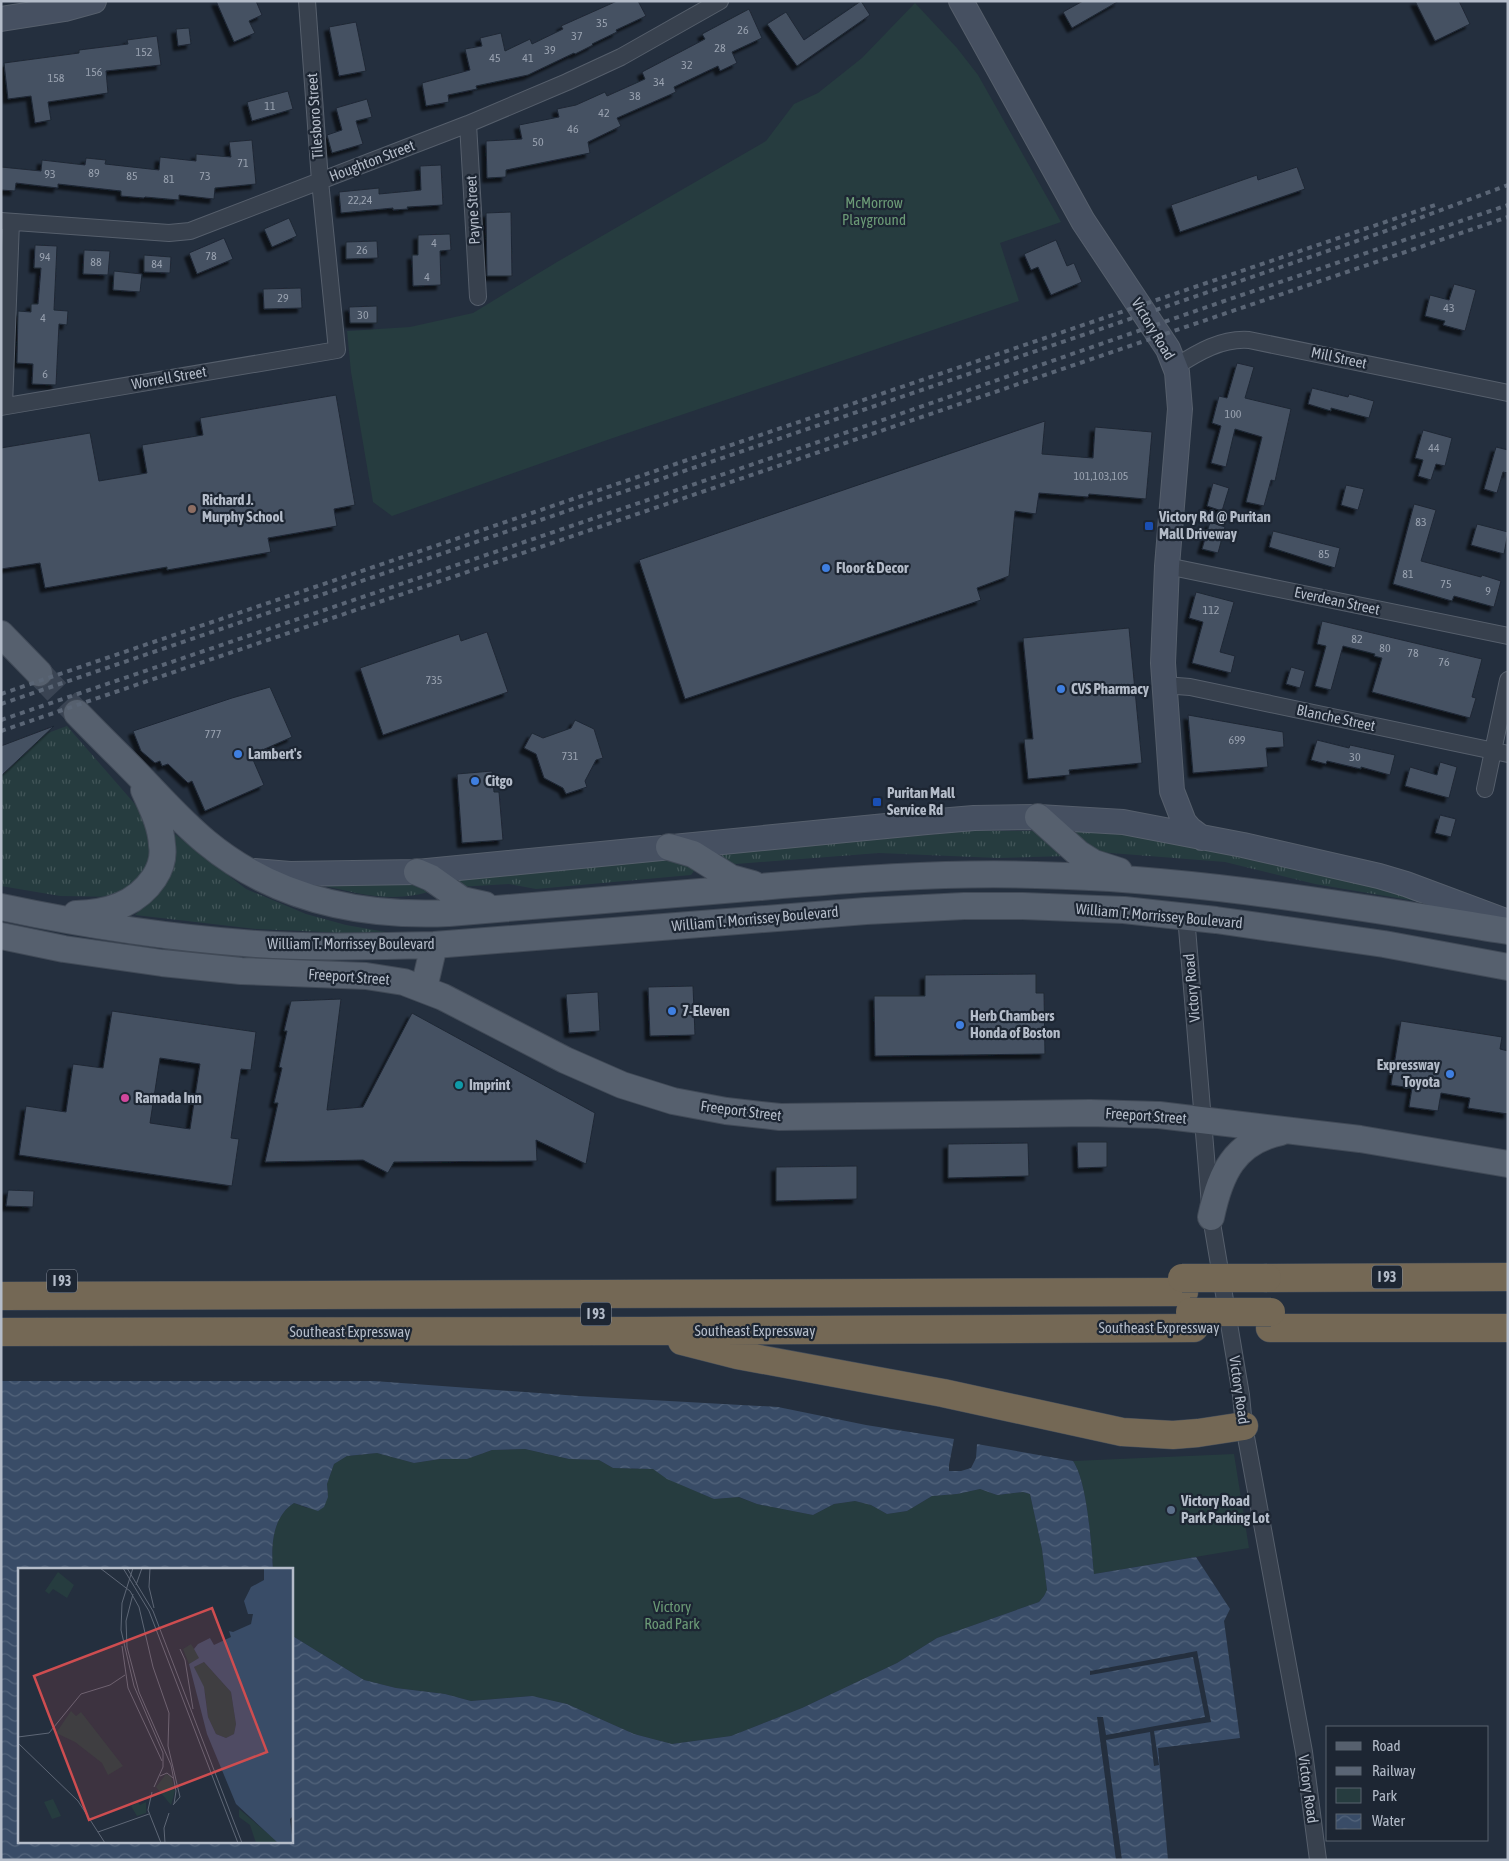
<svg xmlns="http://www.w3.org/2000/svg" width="1509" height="1861" font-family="'Asap Condensed',sans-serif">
	<defs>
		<pattern id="grass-tufts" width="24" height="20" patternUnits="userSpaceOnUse" patternTransform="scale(1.25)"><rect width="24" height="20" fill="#263c3f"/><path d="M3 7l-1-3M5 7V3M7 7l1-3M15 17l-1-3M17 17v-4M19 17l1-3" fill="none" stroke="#435659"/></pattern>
		<pattern id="water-waves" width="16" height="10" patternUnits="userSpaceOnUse" patternTransform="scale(1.25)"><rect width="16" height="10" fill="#394c67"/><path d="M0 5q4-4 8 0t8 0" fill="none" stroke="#53647b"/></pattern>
		<filter id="shadow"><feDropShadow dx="-4.5" dy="4.5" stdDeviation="1" flood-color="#0009"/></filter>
	</defs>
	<rect width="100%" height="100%" fill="#242f3e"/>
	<!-- grass -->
	<path fill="url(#grass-tufts)" d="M67 726 134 803 152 831 154 860 140 885 120 897 60 896 1 886V750Z
		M971 831H1037L1067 856 998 858 879 853 736 864 721 860 722 855 731 853Z
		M1067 831H1119L1392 891 1427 903 1315 884 1225 862 1098 852Z
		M175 834 246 889 306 914 346 925 386 932 345 933 256 929 135 915 145 905 173 862Z
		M681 858 694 871 691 875 536 889 509 884 457 887 451 879Z
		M322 881 433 884 434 890C395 904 360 894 321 885Z"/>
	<!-- park -->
	<path fill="#263c3f" d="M915 3 957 48 978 75 1061 222 1000 243 1019 301 610 439 392 516 373 502 351 372 347 331 410 327 473 313 557 262 766 141 794 104 818 93 862 58Z
		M525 1449 569 1459 599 1460 613 1468 653 1469 668 1479 714 1499 738 1497 757 1504 813 1515 834 1504 855 1501 871 1505 887 1514 907 1511 932 1496 957 1494 980 1489 997 1495 1023 1492 1030 1494 1042 1549 1047 1591 1044 1596 1039 1602 937 1638 897 1663 802 1708 731 1736 672 1744 634 1734 567 1704 532 1696 471 1701 445 1694 396 1688 364 1680 291 1635V1570H273C271 1546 272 1517 294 1503L307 1508 328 1497 327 1484 334 1464 347 1456 377 1453 414 1463 440 1459H467L492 1450Z
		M1234 1454 1249 1548 1094 1574C1091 1546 1088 1483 1073 1461Z"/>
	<!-- water -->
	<path fill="url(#water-waves)" fill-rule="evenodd" d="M1 1381H374L579 1396 778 1407 866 1425 954 1439 949 1465V1471H961L971 1468 976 1458 977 1444 1073 1461C1088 1483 1091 1546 1094 1574L1196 1557 1230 1609 1224 1621 1240 1738 1158 1748 1168 1860H1ZM525 1449 569 1459 599 1460 613 1468 653 1469 667 1479 714 1499 739 1497 757 1504 813 1515 834 1504 855 1501 871 1505 887 1514 907 1511 932 1496 957 1494 980 1489 997 1495 1023 1492 1030 1494 1042 1549 1047 1590 1044 1596 1039 1602 937 1638 897 1663 802 1708 731 1736 672 1744 634 1734 567 1704 532 1696 471 1701 445 1694 396 1688 364 1680 291 1635V1842H19V1570H273C271 1546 272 1517 294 1503L318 1511 324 1507 328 1497 327 1484 334 1464 347 1456 377 1453 414 1463 440 1459H467L492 1450Z"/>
	<!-- pier -->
	<path fill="#242f3e" d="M1197 1651 1211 1722 1154 1731 1159 1765 1154 1766 1150 1732 1106 1740 1122 1860H1116L1097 1717H1103L1106 1735 1205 1717 1193 1657 1090 1675V1671Z"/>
	<!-- building -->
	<path fill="#455162" stroke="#1f2835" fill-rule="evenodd" filter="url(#shadow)" d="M216 1H256L262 15 249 21 255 33 234 42Z
		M617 1H638L646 16 616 30 617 32 592 44 593 45 575 54 574 53 528 75 476 86 477 89 448 95 449 102 426 106 422 83 470 70 465 49 482 46 480 38 501 33 505 51 530 39 532 44 563 29 561 26Z
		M861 1 870 15 797 66 767 24 786 12 804 40Z
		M1083 1H1119L1072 28 1063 12Z
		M1415 1H1459L1470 24 1435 41Z
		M749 9 762 38 732 52 737 63 720 71 718 66 674 87 676 92 617 118 621 126 588 142 590 153 506 170V177L487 178 486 141 522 139 519 125 559 117 557 109 576 105 605 92 607 96 645 79 642 72 705 39 702 34Z
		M356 22 366 71 339 76 329 27Z
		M189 28 191 44 178 46 176 29Z
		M157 36 161 65 106 71 108 93 48 102 51 120 35 123 31 96 8 99 4 63 79 53V50L128 44 127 40Z
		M288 91 293 109 252 121 247 102Z
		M367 99 372 117 356 121 363 144 332 153 327 135 342 130 336 108Z
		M252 140 256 184 215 188 214 199 179 195V200L145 197 144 198 121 196V191L58 184V188L16 183 15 191 1 190V167L41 171 42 160 85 165 86 158 106 160 105 164 159 170 160 157 196 161V154L231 157 229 142Z
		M441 165 443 205 407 207 408 209 393 210V208L341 213 339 192 379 188V194L421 190 420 166Z
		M1297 167 1305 189 1180 232 1171 205 1257 175 1258 180Z
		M511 212 512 276H487L486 213Z
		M289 218 297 236 272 247 264 229Z
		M450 234 451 250 440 251 441 285 413 286 412 255H418V235Z
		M224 238 233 259 197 274 189 253Z
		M1056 240 1067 266 1074 263 1082 282 1051 295 1038 267 1031 270 1024 254Z
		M377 241 378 258 346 259V242Z
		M35 245 57 246 54 310 68 311 67 325 59 324 56 385 32 384 33 364 17 363 18 311 31 312V304H38L41 268H34Z
		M84 250 110 251 108 275 83 274Z
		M144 255 171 257 170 273 144 272Z
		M114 271 142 274 140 292 113 290Z
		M1454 284 1476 290 1465 331 1443 325 1445 321 1425 316 1430 295 1449 300Z
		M301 288 302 308 264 309 263 289Z
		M377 306V323H350L349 307Z
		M1237 363 1254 367 1245 398 1291 409 1275 481 1271 480 1264 506 1246 502 1262 437 1235 429 1226 467 1211 463 1221 426 1212 423 1219 396 1227 398Z
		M1312 388 1348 397 1349 394 1374 401 1369 418 1331 408V411L1308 404Z
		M336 395 355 505 334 509 337 526 268 538 271 552 167 570V567L45 588 40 563 1 569V448L90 433 99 481 147 473 142 445 203 435 200 418Z
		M1045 421 1042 454 1093 458 1095 427 1152 432 1146 499 1089 494 1088 497 1039 493 1036 514 1015 511 1009 576 977 588 981 600 685 699 639 560Z
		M1423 430 1452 438 1445 466 1436 464 1431 480 1418 476 1423 460 1415 458Z
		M1496 447 1508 450V473L1503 472 1497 493 1484 489Z
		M1213 483 1229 488 1222 511 1207 506Z
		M1346 485 1364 489 1358 510 1341 505Z
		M1414 504 1436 510 1421 561 1481 577 1482 575 1501 581 1494 607 1454 596 1452 601 1393 584Z
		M1210 522 1225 527 1218 553 1202 549Z
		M1477 524 1508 532 1504 554 1471 545Z
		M1273 531 1340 548 1335 568 1269 547Z
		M1196 592 1234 602 1220 652 1235 656 1231 673 1192 663 1203 622 1189 618Z
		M1322 621 1482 659 1472 697 1476 698 1470 718 1372 692 1382 658 1374 656 1375 654 1343 646 1331 690 1315 686 1326 646 1317 644Z
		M1129 628 1142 763 1069 770 1070 775 1028 779 1024 739H1033L1023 638Z
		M487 632 508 692 383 735 360 668 459 634 461 641Z
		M1291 667 1305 671 1300 688 1286 684Z
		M270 687 292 737 251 755 264 785 205 811 192 781 188 783 168 764 162 766 160 761 155 763 141 751 133 731 232 698Z
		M1188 715 1283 732 1284 747 1266 748 1268 767 1193 773Z
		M575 720 594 729 603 758 596 760 585 781 587 787 566 794 563 788 544 778 536 754 524 748 532 733 543 738 571 728Z
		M54 726 1 776V746Z
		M1317 740 1349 748 1350 745 1395 755 1390 775 1361 767V769L1327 761 1326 764 1311 760Z
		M1440 762 1457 767 1449 798 1405 786 1410 767 1437 775Z
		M492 771 494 792H499L503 840 462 843 457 774Z
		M1440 815 1456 819 1451 837 1435 833Z
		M1036 974V993H1044L1045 1054 875 1056 874 996H925V975Z
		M693 986 695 1035 650 1036 648 987Z
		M598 992 600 1031 569 1033 566 994Z
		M341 999 327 1110 363 1107 412 1013 595 1113 586 1164 536 1140 537 1161 394 1162 388 1173 363 1160 265 1162 278 1103H274L282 1068 279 1067 287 1031H284L291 1001Z
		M112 1011 256 1032 251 1070 241 1069 231 1138 239 1139 232 1186 19 1155 26 1106 66 1112 73 1064 103 1068ZM160 1058 200 1064 190 1129 150 1123Z
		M1401 1021 1502 1037 1500 1049 1508 1051V1114L1468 1108 1470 1098 1441 1093 1438 1111 1409 1107 1412 1088 1391 1085Z
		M1077 1142H1107V1167L1078 1168Z
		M1028 1143 1029 1176 948 1178V1144Z
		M857 1166V1199L776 1201V1167Z
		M8 1190 34 1191 33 1207 6 1206Z"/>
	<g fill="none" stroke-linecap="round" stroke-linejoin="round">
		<!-- primary-tunnel -->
		<path stroke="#3a4453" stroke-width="26" stroke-dasharray="26 13" stroke-linecap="butt" d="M39 673 77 713"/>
		<defs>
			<path id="minor" d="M468 124 478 297
				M1 221 169 233 190 231 468 124 567 82 621 57 720 1
				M1175 367C1198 352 1222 338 1249 340L1508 393
				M4 406 11 222
				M1 407 337 350 320 181 307 1
				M1167 566 1508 636
				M1164 685 1190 687 1508 754
				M1485 789 1508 680
				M1186 916 1211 1217 1241 1395 1244 1426 1304 1752 1318 1860"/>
			<path id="secondary" d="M961 1 1083 221 1168 349 1177 372 1180 409 1167 566 1163 663 1172 791 1184 822 1190 829 1202 838
				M1 19 65 9 94 1
				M254 871 290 874 417 872 927 822 974 818 1038 817 1123 822 1243 845 1379 876 1406 884 1508 922"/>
			<path id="primary" d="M1 634 39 673
				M77 713C99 736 122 758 144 781 164 802 184 824 206 842 276 900 361 917 449 913 549 905 648 896 748 888 844 880 939 872 1036 875 1195 878 1351 906 1508 931
				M1038 817 1078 853 1094 863 1119 871
				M669 847 693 854 731 878 753 884
				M417 872 431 878 462 900 485 905
				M1 907C85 925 170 938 256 944 316 948 375 946 434 945L866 911 964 906H1023L1124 910 1216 920 1384 944 1508 967
				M76 914C107 913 136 905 154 878 160 869 164 857 162 845 161 825 152 808 144 790
				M1 936 64 949 162 963 241 971 366 976 404 982 443 997 565 1060 622 1085 673 1101 726 1111 780 1117 1090 1113 1159 1115 1360 1139 1508 1164
				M424 988 434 945
				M1211 1217C1220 1174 1234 1142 1281 1132"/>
			<path id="motorway" d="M1267 1278 1508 1277
				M1 1296 1184 1292
				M1270 1328H1508
				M1 1332 644 1331 1194 1328
				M682 1341 737 1355 943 1393 1122 1432 1173 1435 1198 1433 1244 1426"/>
		</defs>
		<!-- minor casing -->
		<use href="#minor" stroke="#565f6c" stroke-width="18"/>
		<!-- secondary casing -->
		<use href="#secondary" stroke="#565f6c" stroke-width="26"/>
		<!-- primary casing -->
		<use href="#primary" stroke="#414a57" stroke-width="28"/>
		<!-- motorway casing -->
		<use href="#motorway" stroke="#434c59" stroke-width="29"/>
		<!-- minor -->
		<use href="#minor" stroke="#38414e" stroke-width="16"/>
		<!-- secondary -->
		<use href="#secondary" stroke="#465061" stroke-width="24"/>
		<!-- primary -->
		<use href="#primary" stroke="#56606e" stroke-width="26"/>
		<!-- motorway -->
		<use href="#motorway" stroke="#746855" stroke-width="28"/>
		<!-- rail -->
		<path stroke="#5a6575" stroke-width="4" stroke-dasharray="5 5" stroke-linecap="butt" d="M1 694 1438 204
			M1 704 1121 322 1380 233 1508 185
			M1 720 874 423 1230 299 1508 205
			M1 731 1508 217"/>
		<defs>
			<path id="motorway-bridge" d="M1182 1278H1267
				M1190 1312H1271"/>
		</defs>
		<!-- motorway-bridge casing -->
		<use href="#motorway-bridge" stroke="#434c59" stroke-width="29" stroke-linecap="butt"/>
		<!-- motorway-bridge -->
		<use href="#motorway-bridge" stroke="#746855" stroke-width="28"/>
	</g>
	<!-- markers -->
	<circle fill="#8d6e63" stroke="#1d2633" stroke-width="2" cx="192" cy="509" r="5"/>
	<g fill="#1a4fb4" stroke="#1d2633" stroke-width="2">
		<rect x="1144" y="521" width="10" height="10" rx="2.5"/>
		<rect x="872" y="797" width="10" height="10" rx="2.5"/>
	</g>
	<g fill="#3f7fe0" stroke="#1d2633" stroke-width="2">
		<circle cx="826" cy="568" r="5"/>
		<circle cx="1061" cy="689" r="5"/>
		<circle cx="238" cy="754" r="5"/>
		<circle cx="475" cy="781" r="5"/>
		<circle cx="672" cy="1011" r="5"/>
		<circle cx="960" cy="1025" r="5"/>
		<circle cx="1450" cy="1074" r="5"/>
	</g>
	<circle fill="#0f9aa8" stroke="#1d2633" stroke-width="2" cx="459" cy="1085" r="5"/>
	<circle fill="#d1479c" stroke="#1d2633" stroke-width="2" cx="125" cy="1098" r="5"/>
	<circle fill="#5c6f8a" stroke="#1d2633" stroke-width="2" cx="1171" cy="1510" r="5"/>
	<g text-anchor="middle" stroke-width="4.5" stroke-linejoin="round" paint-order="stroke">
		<!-- number labels -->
		<g font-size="12" fill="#98a1af">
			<text x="602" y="27">35</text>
			<text x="743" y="34">26</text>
			<text x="577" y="40">37</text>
			<text x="720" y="52">28</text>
			<text x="550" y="54">39</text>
			<text x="144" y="56">152</text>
			<text x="495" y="62">45</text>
			<text x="528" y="62">41</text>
			<text x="687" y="69">32</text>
			<text x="94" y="76">156</text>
			<text x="56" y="82">158</text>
			<text x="659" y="86">34</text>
			<text x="635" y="100">38</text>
			<text x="270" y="110">11</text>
			<text x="604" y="117">42</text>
			<text x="573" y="133">46</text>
			<text x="538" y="146">50</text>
			<text x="243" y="167">71</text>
			<text x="94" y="177">89</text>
			<text x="50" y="178">93</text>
			<text x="132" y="180">85</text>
			<text x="205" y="180">73</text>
			<text x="169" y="183">81</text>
			<text x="360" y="204">22,24</text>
			<text x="434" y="247">4</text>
			<text x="362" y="254">26</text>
			<text x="211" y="260">78</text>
			<text x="45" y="261">94</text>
			<text x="96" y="266">88</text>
			<text x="157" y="268">84</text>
			<text x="427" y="281">4</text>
			<text x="283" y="302">29</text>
			<text x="1449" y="312">43</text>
			<text x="363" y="319">30</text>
			<text x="43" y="322">4</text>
			<text x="45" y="378">6</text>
			<text x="1233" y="418">100</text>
			<text x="1434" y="452">44</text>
			<text x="1101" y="480">101,103,105</text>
			<text x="1421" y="526">83</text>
			<text x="1324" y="558">85</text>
			<text x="1408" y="578">81</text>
			<text x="1446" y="588">75</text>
			<text x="1488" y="595">9</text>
			<text x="1211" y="614">112</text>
			<text x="1357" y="643">82</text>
			<text x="1385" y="652">80</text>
			<text x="1413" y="657">78</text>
			<text x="1444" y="666">76</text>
			<text x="434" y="684">735</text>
			<text x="213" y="738">777</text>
			<text x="1237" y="744">699</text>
			<text x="570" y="760">731</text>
			<text x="1355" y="761">30</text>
		</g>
		<!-- shield labels -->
		<g fill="#1d2633" stroke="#878f9c" stroke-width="1">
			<rect x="1372" y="1265.5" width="30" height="23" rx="4"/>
			<rect x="47" y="1269.5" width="30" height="23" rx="4"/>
			<rect x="581" y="1302.5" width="30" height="23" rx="4"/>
		</g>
		<g font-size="14" font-weight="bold" fill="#b4bcc9">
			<text x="1387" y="1282">I 93</text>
			<text x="62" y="1286">I 93</text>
			<text x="596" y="1319">I 93</text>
		</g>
		<!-- street labels -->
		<g font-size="15" fill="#b4bcc9" stroke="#1d2633">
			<text transform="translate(315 116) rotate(-94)" y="5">Tilesboro Street</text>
			<text transform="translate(372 161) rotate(-21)" y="5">Houghton Street</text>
			<text transform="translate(473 210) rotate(-93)" y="5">Payne Street</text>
			<text transform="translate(1153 329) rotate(59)" y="5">Victory Road</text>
			<text transform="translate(1339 358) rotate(12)" y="5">Mill Street</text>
			<text transform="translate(169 378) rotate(-10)" y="5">Worrell Street</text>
			<text transform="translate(1337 601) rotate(12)" y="5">Everdean Street</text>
			<text transform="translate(1336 718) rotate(12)" y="5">Blanche Street</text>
			<text transform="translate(1159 916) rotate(5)" y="5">William T. Morrissey Boulevard</text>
			<text transform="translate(755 919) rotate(-5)" y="5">William T. Morrissey Boulevard</text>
			<text x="351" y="949">William T. Morrissey Boulevard</text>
			<text transform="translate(349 977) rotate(4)" y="5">Freeport Street</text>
			<text transform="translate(1192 988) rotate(-95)" y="5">Victory Road</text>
			<text transform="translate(741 1111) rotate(7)" y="5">Freeport Street</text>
			<text transform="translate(1146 1116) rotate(4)" y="5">Freeport Street</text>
			<text x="1159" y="1333">Southeast Expressway</text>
			<text x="755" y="1336">Southeast Expressway</text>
			<text x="350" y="1337">Southeast Expressway</text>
			<text transform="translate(1239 1390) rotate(82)" y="5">Victory Road</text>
			<text transform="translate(1308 1789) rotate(82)" y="5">Victory Road</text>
		</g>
		<!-- park labels -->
		<g font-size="15" fill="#6b9a76" stroke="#1d2633">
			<text x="874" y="208">McMorrow<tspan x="874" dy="17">Playground</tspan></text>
			<text x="672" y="1612">Victory<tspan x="672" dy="17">Road Park</tspan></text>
		</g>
		<!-- poi labels -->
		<g font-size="15" font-weight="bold" fill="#b4bcc9" stroke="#1d2633" text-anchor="start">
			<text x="202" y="505">Richard J.<tspan x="202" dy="17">Murphy School</tspan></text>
			<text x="1159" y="522">Victory Rd @ Puritan<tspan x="1159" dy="17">Mall Driveway</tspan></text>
			<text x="836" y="573">Floor &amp; Decor</text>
			<text x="1071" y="694">CVS Pharmacy</text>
			<text x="248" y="759">Lambert's</text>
			<text x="485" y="786">Citgo</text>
			<text x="887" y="798">Puritan Mall<tspan x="887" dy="17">Service Rd</tspan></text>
			<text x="682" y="1016">7-Eleven</text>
			<text x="970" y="1021">Herb Chambers<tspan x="970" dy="17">Honda of Boston</tspan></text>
			<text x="1440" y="1070" text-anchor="end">Expressway<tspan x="1440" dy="17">Toyota</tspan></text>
			<text x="469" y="1090">Imprint</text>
			<text x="135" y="1103">Ramada Inn</text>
			<text x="1181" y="1506">Victory Road<tspan x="1181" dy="17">Park Parking Lot</tspan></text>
		</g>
	</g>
	<!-- overview -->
	<g transform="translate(18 1568)">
		<rect width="275" height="275" fill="#242f3e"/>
		<path d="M148 206 153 208 157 223 153 237 138 219Z" fill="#263c3f"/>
		<path d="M40 4 56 17 49 30 35 21 31 26 27 23ZM173 76 182 90 171 96 165 81ZM186 94 213 124 218 156 216 166 208 170 198 166 190 149 187 125 176 99ZM53 143 58 148 63 144 105 198 90 207 84 195 57 174 38 165ZM35 231 43 248 34 251 26 234ZM120 234 122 237 128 234V245L119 248 113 238ZM221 241 253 268 260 275H238L232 257 221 249Z" fill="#263c3f"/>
		<path d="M246 0H275V248L272 251 275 275H260L218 236 189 166 171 96 181 90 176 81 180 76 192 70 196 77 213 69 211 63 215 64 233 56 235 46H230L226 33 233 19 246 12ZM186 94 213 124 218 156 216 166 208 170 198 166 190 149 186 119 176 99Z" fill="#394c67" fill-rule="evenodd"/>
		<path fill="none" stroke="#5e6776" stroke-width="1" d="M82 0 112 23 121 39 135 99 151 145 150 178 162 229 155 237M105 0 131 43 220 275M109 0 135 43 224 275M115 0 104 35 103 62 116 118 145 185V199L136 219M132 0 131 19 136 40M118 17 124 0M115 26 108 53 109 79 121 124 153 197 158 223 156 236M104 78 110 120 144 193M162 81 167 92 175 141M0 169 31 165 63 126 92 117 107 107M0 175 60 233 87 275M142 208 149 205 155 210M134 224 130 242 143 275M80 264 131 246M147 275 146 260 151 245"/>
		<path fill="#ce4d50" fill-opacity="0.15" stroke="#ce4d50" stroke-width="2.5" d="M194 40 249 184 71 252 16 108Z"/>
		<rect width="275" height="275" fill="none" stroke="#b4bcc9" stroke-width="2.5"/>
	</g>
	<!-- border -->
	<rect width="1509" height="1861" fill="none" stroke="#b4bcc9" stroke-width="5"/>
	<!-- legend -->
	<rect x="1326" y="1726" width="162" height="115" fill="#1d2633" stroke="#59626f"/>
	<rect x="1336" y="1742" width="25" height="8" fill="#56606e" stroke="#59626f"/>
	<text x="1372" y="1751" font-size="15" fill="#b4bcc9">Road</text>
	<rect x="1336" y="1767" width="25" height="8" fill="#5a6575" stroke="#59626f"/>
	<text x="1372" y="1776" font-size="15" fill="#b4bcc9">Railway</text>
	<rect x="1336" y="1788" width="25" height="15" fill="#263c3f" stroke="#59626f"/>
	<text x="1372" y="1801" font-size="15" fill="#b4bcc9">Park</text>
	<rect x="1336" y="1814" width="25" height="15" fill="url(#water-waves)" stroke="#59626f"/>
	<text x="1372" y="1826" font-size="15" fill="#b4bcc9">Water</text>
</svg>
